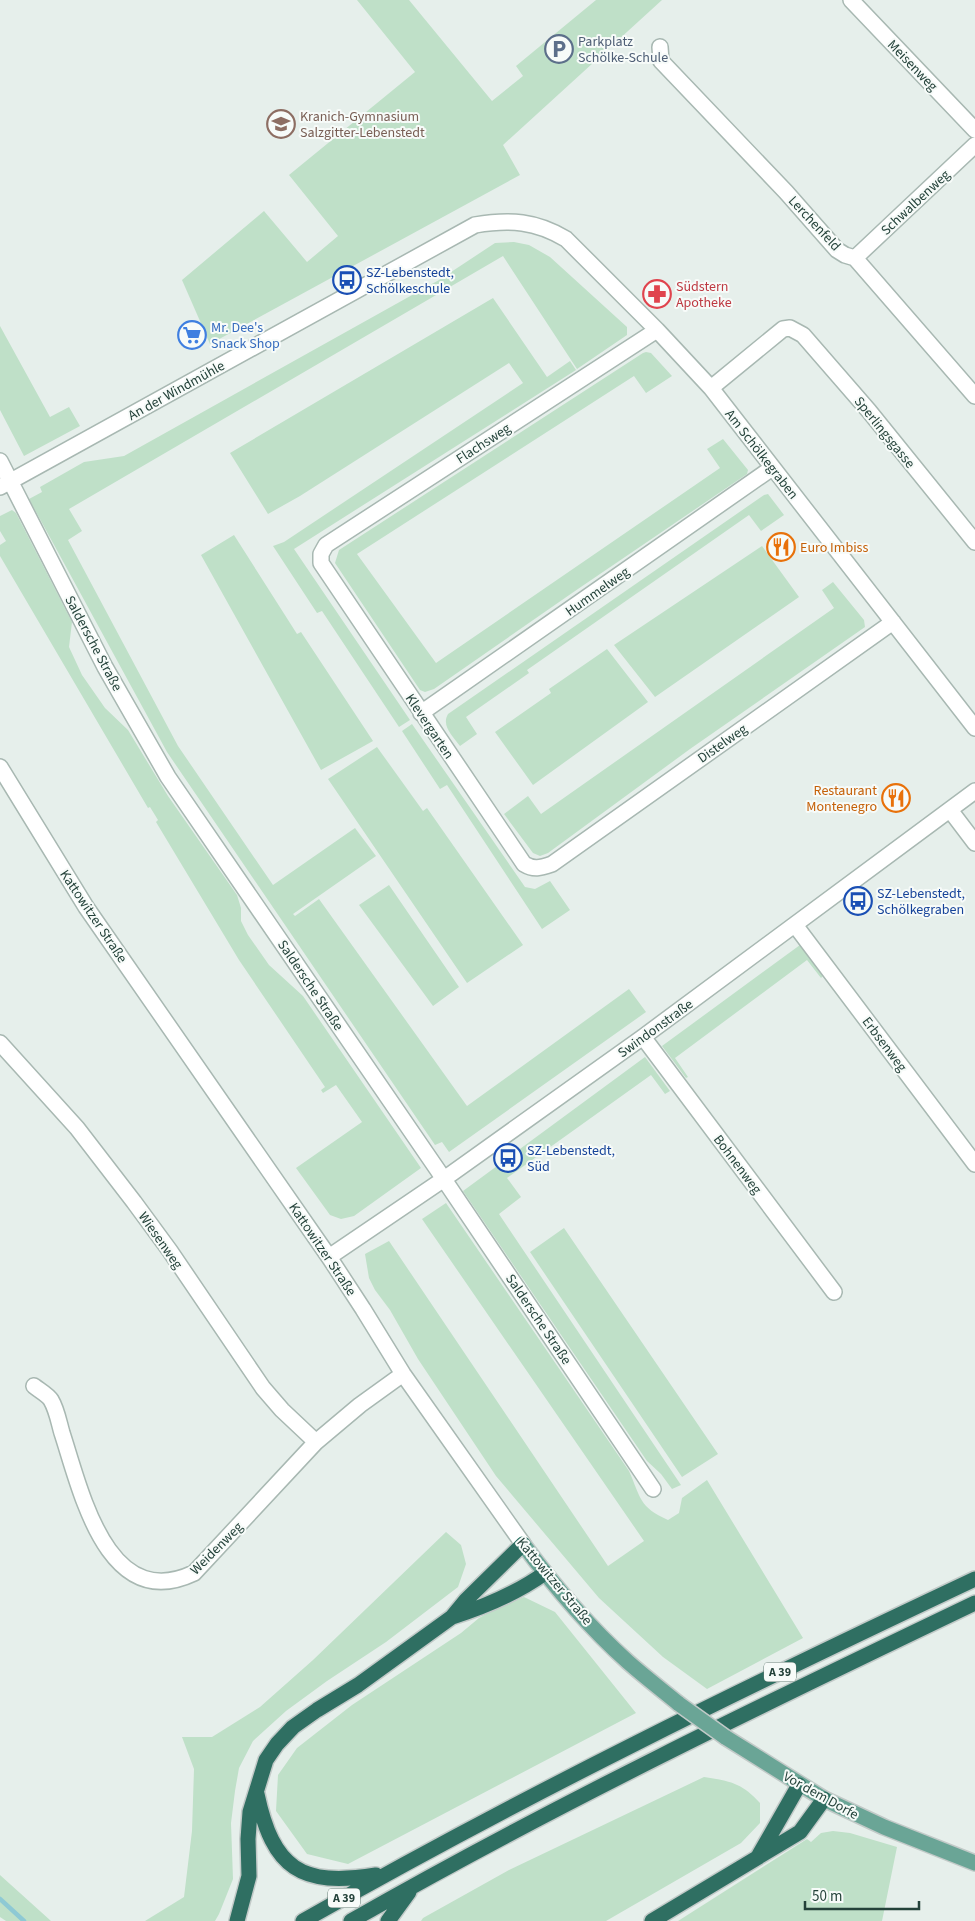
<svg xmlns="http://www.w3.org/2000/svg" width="975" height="1921" font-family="'Source Sans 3',sans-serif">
	<rect width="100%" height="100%" fill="#e6efeb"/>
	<!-- green -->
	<path fill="#bfe0c8" d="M357 0H409L492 101 523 76 516 66 596 0H662L503 145 520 175 210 344 182 280 264 211 307 262 338 236 289 175 415 72Z
		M514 242 529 245 550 257 627 327V335L577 369 503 256 69 509 82 531 68 540 178 746 273 885 355 828 376 856 293 914 295 916 319 899 467 1106 629 989 646 1012 449 1152 442 1142 435 1145 167 752 29 499 42 492 40 487 84 462 124 456 439 280 495 243Z
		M493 298 547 377 570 361 576 370 294 549 410 720 399 727 322 611 317 613 273 546 284 542 523 383 509 363 300 496 268 514 230 453Z
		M0 326 50 417 69 407 80 426 24 456 0 410Z
		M646 352 651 353 672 376 646 393 634 376 357 554 436 663 720 468 707 449 723 439 748 470 747 474 575 591 434 689 425 692 420 690 335 563 339 550 643 353Z
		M768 494 784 515 761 531 749 515 527 670 529 673 466 717 477 734 460 746C453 736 441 726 448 714L764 495Z
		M12 510 16 513 72 622 69 647 82 675 105 708 128 730 168 796 237 895 241 908V921L248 935 269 965 303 996 421 1168 354 1216 341 1219 330 1215 296 1168 362 1122 336 1085 323 1093 321 1090 325 1087 239 960 156 822 158 820 150 807 148 808 0 556V545L6 541 0 531V516Z
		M234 535 297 634 301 632 373 741 321 770 201 555Z
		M762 546 799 597 655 697 614 645Z
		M833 582 864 620 865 627 690 749 548 853 540 856 533 853 504 814 528 796 541 814 834 608 822 590Z
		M607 649 648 702 533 785 495 732 551 693 549 689Z
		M412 724 525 887 535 889 550 881 570 910 542 929 447 785 440 789 402 731Z
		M377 747 423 811 427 808 523 945 467 983 328 779Z
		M389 885 459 987 433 1006 359 905Z
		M800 945 823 976 821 978 807 960 675 1058 688 1077 686 1078 662 1046Z
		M645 1057 670 1091 665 1094 651 1075 507 1178 521 1197 499 1214 681 1485 672 1489 661 1474 647 1461 463 1191Z
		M446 1203 629 1471C641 1498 639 1507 668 1520L679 1513 682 1498 707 1480 803 1638 707 1689 663 1657 599 1598 496 1476 418 1359 390 1310 375 1290 369 1278 365 1254 389 1241 608 1566 644 1541 422 1219Z
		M564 1228 718 1454 682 1477 530 1252Z
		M446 1532 461 1545 466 1564 458 1587 386 1642 327 1681 286 1711 253 1741 239 1768 235 1791 231 1823 233 1879 219 1914 215 1921H145L184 1897 192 1831 194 1769 182 1737H212L260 1707 313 1660Z
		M524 1597 555 1612 636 1713 348 1864 307 1854 276 1811 278 1775 297 1748 352 1705 461 1633 479 1618 497 1608Z
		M704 1777C730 1781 742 1783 760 1803V1823L741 1843 606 1921H421L423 1918 509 1870Z
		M833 1831 850 1833 897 1847 882 1921H678L807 1839 811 1842 821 1833Z
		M0 1875 51 1921H6L0 1917Z"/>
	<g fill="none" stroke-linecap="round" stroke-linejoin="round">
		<!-- stream -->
		<path stroke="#8ec9d4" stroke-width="4.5" d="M0 1899 24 1921"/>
		<defs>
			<path id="minor" d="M851 0 975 130
				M660 47 661 61 786 192 837 250 845 255 855 258 975 396
				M855 258 975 145
				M657 330 326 545 321 554V563L524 864C534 870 540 868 552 864L893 622
				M711 388 783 329 790 328 803 335 869 411 975 542
				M0 461 105 667 168 777 437 1169 653 1489
				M0 487 475 225C510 219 536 221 566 239L657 330 711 388 975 728
				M421 713 772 468
				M0 767 86 907 329 1257 363 1309 403 1374 523 1544
				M950 810 975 843
				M795 925 975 1164
				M643 1037 834 1292
				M0 1043 77 1128 134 1202 170 1251 263 1388 282 1410 316 1442
				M329 1257 444 1179 643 1037 975 791
				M34 1386C39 1390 48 1395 51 1400 57 1410 59 1423 62 1433 81 1491 107 1614 194 1573L316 1442 360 1405 403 1374"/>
			<path id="major" d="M523 1544C554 1586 589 1627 628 1662 645 1677 662 1690 679 1704
				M725 1737 824 1799 884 1827 975 1863"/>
			<path id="highway" d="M452 1617C484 1607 517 1593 545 1573
				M257 1794C273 1869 301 1887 376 1875
				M759 1855 799 1785
				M237 1921 249 1876 248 1839 250 1812 266 1760 277 1744 293 1727 317 1710 358 1685 452 1617 466 1600 523 1544
				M303 1921C522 1796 748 1686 975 1579
				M351 1921C554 1805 764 1704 975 1603
				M388 1921 409 1892
				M652 1921 800 1832 824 1799"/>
		</defs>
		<!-- minor casing -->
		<use href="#minor" stroke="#a8b8b2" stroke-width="18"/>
		<!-- major casing -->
		<use href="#major" stroke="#c2cac8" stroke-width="18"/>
		<!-- highway casing -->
		<use href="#highway" stroke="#c2cac8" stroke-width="18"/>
		<!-- minor -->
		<use href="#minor" stroke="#fff" stroke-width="15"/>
		<!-- major -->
		<use href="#major" stroke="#6aa596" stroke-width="15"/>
		<!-- highway -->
		<use href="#highway" stroke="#2f6f62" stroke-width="15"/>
		<defs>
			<path id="major-bridge" d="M679 1704 725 1737"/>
		</defs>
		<!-- major-bridge casing -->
		<use href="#major-bridge" stroke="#c2cac8" stroke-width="18" stroke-linecap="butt"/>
		<!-- major-bridge -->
		<use href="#major-bridge" stroke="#6aa596" stroke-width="15"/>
	</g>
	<!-- icons -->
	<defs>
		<symbol id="parking-ring" viewBox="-11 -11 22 22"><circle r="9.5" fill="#f7fbf9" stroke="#5c6f8a" stroke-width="1.5"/><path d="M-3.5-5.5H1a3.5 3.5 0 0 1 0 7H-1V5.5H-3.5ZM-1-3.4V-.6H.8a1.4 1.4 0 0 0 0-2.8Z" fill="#5c6f8a"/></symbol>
		<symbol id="school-ring" viewBox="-11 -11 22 22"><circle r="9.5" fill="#f7fbf9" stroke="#8d6e63" stroke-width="1.5"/><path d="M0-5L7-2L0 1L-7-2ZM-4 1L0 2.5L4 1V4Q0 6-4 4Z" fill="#8d6e63"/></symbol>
		<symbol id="bus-ring" viewBox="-11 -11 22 22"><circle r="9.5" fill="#f7fbf9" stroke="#1a4fb4" stroke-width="1.5"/><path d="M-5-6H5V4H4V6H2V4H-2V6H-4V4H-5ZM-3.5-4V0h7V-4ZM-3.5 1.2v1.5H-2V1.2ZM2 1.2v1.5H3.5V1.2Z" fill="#1a4fb4"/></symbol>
		<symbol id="pharmacy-ring" viewBox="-11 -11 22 22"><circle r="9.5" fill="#f7fbf9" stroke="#e0444e" stroke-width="1.5"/><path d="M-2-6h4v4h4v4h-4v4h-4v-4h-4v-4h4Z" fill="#e0444e"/></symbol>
		<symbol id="supermarket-ring" viewBox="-11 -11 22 22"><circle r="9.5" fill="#f7fbf9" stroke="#3f7fe0" stroke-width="1.5"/><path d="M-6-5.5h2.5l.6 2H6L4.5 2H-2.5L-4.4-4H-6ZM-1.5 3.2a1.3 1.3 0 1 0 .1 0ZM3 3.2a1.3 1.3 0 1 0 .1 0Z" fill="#3f7fe0"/></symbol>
		<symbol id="restaurant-ring" viewBox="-11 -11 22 22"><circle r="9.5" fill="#f7fbf9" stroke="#e8710a" stroke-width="1.5"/><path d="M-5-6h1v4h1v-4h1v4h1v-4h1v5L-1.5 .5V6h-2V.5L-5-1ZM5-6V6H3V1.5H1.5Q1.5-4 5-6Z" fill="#e8710a"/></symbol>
	</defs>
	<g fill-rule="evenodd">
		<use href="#parking-ring" x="543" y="33" width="32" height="32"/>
		<use href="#school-ring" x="265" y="108" width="32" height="32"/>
		<use href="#bus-ring" x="331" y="264" width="32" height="32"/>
		<use href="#pharmacy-ring" x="641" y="278" width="32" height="32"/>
		<use href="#supermarket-ring" x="176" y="319" width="32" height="32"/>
		<use href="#restaurant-ring" x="765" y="531" width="32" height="32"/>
		<use href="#restaurant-ring" x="880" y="782" width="32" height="32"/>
		<use href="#bus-ring" x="842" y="885" width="32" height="32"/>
		<use href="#bus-ring" x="492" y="1142" width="32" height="32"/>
	</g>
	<g text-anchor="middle" stroke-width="4" stroke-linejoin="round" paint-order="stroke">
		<!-- shield labels -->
		<g fill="#f7fbf9" stroke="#637a73" stroke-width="1">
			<rect x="764" y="1662.5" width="32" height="19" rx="4"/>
			<rect x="328" y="1888.5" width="32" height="19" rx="4"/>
		</g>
		<g font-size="12" font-weight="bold" fill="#24423a">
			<text x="780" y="1676">A 39</text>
			<text x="344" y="1902">A 39</text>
		</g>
		<!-- service labels -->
		<g font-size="14" fill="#4e5e75" stroke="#f7fbf9" text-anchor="start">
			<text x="578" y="46">Parkplatz<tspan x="578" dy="16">Schölke-Schule</tspan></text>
		</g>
		<!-- street labels -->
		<g font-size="14" fill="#24423a" stroke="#f7fbf9">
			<text transform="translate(913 65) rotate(46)" y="5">Meisenweg</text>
			<text transform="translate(915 202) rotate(-43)" y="5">Schwalbenweg</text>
			<text transform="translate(815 223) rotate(47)" y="5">Lerchenfeld</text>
			<text transform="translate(176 390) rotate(-29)" y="5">An der Windmühle</text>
			<text transform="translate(885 432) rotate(51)" y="5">Sperlingsgasse</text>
			<text transform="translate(483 443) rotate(-33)" y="5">Flachsweg</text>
			<text transform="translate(762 454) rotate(52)" y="5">Am Schölkegraben</text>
			<text transform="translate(597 591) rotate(-35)" y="5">Hummelweg</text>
			<text transform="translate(94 643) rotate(62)" y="5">Saldersche Straße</text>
			<text transform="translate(430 726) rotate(56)" y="5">Klevergarten</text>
			<text transform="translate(722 743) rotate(-35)" y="5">Distelweg</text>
			<text transform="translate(94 916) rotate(56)" y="5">Kattowitzer Straße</text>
			<text transform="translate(311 985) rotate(56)" y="5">Saldersche Straße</text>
			<text transform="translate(655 1028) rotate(-36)" y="5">Swindonstraße</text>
			<text transform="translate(885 1044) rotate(53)" y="5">Erbsenweg</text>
			<text transform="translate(738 1164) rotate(53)" y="5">Bohnenweg</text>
			<text transform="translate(161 1240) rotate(55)" y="5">Wiesenweg</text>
			<text transform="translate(323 1249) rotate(56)" y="5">Kattowitzer Straße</text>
			<text transform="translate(539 1319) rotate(56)" y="5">Saldersche Straße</text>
			<text transform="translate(216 1548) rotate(-45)" y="5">Weidenweg</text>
			<text transform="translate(555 1581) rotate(50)" y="5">Kattowitzer Straße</text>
			<text transform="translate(821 1795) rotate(29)" y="5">Vor dem Dorfe</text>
		</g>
		<!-- education labels -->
		<g font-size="14" fill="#785e54" stroke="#f7fbf9" text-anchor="start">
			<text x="300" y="121">Kranich-Gymnasium<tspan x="300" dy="16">Salzgitter-Lebenstedt</tspan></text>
		</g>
		<!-- transit labels -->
		<g font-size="14" fill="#164399" stroke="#f7fbf9" text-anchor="start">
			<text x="366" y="277">SZ-Lebenstedt,<tspan x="366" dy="16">Schölkeschule</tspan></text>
			<text x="877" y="898">SZ-Lebenstedt,<tspan x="877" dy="16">Schölkegraben</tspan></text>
			<text x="527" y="1155">SZ-Lebenstedt,<tspan x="527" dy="16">Süd</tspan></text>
		</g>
		<!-- health labels -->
		<g font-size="14" fill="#be3a42" stroke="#f7fbf9" text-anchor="start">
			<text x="676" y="291">Südstern<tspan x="676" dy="16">Apotheke</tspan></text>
		</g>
		<!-- shop labels -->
		<g font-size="14" fill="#366cbe" stroke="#f7fbf9" text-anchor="start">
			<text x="211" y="332">Mr. Dee's<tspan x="211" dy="16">Snack Shop</tspan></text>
		</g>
		<!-- food labels -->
		<g font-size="14" fill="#c56008" stroke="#f7fbf9" text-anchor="start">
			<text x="800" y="552">Euro Imbiss</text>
			<text x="877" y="795" text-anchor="end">Restaurant<tspan x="877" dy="16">Montenegro</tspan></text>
		</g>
	</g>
	<!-- scale -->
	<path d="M805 1901v8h114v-8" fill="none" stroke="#24423a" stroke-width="2.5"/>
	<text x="812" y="1901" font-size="15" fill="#24423a" stroke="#f7fbf9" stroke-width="4" paint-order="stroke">50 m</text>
</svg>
